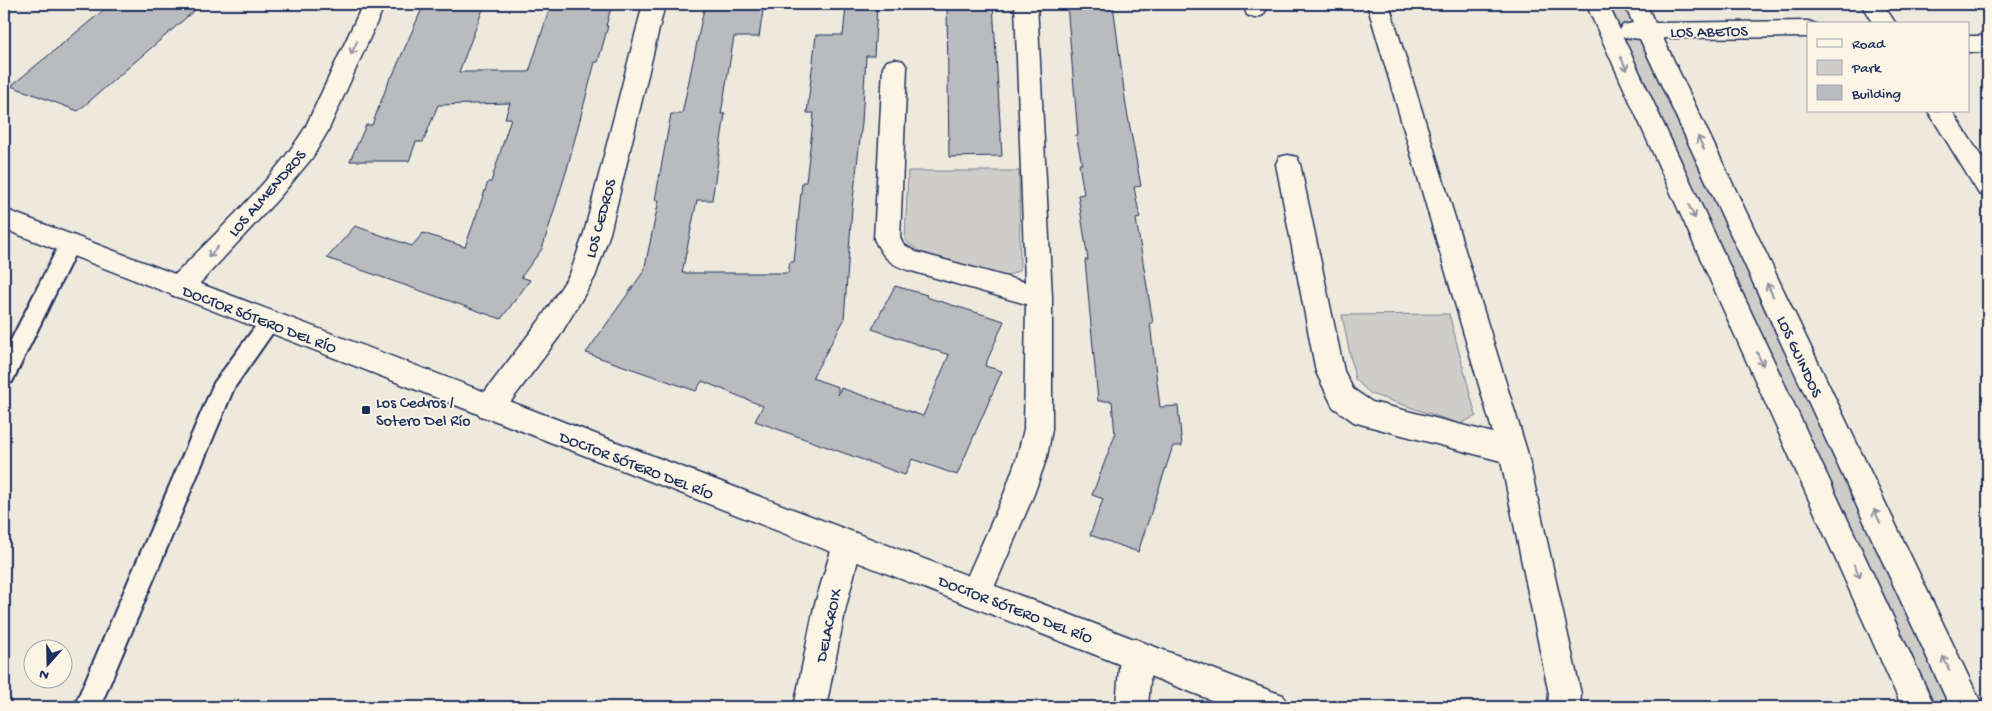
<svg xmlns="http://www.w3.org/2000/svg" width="1992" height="711" font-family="'Gochi Hand',sans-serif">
	<rect width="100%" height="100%" fill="#eee9dd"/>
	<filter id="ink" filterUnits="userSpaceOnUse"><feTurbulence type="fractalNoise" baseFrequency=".02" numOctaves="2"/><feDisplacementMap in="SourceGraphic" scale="10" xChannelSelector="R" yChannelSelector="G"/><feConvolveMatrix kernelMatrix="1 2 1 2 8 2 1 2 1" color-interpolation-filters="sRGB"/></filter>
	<g filter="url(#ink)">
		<!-- green -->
		<path fill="#cfcdca" stroke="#757e94" d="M1601 4H1632L1956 707H1925Z
			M908 171H1019L1020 270 1005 277 920 252 905 240Z
			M1449 314 1476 416 1460 424 1371 394 1355 379 1342 315Z"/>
		<!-- building -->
		<path fill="#babbbe" stroke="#1b2f5e" d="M111 4H202L78 111 11 86Z
			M424 4H485L459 72H529L551 4H612L606 26H608L598 62H595L567 169 542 249 521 277 530 280 501 319 327 258 355 226 412 246 423 233 465 247 488 182H491L511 118H505L510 103 438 105 423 142H416L409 161H350L366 125H372L390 78 392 77Z
			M705 4H764L759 37H734L721 114H725L712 200H697L682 273H788L790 262H794L802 182H806L814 113H807L816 35H843L846 7H877L874 56H866L862 122 852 208 844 320 812 378 838 387V395L841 388 923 416 949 355 872 329 895 286 927 295 926 297 1004 321 985 366 1002 371 957 475 912 459 905 475 755 421 763 406 702 381 696 391 586 353 644 271 659 200H655L671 114H682Z
			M947 4H993L1002 156 949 157Z
			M1067 4H1113L1126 106 1141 186 1134 187 1140 218 1136 219 1153 323H1150L1160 407 1178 406 1182 446H1173L1138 552 1090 535 1103 499 1092 495 1115 435 1112 401H1098L1085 260H1088L1078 195 1084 194 1079 164H1082L1076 135H1078Z"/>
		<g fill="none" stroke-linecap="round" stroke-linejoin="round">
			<defs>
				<path id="lane" d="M69 237 76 239 79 245 12 382 4 384V354L62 239Z
					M270 313 277 316 280 322 234 388 100 707H74L214 383 263 316Z"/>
				<path id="street" d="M363 4H385L328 131 312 158 278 199 189 295 180 298 171 295 167 287 171 279C215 233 271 183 305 128Z
					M643 4H665L610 233 595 277 559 337 500 416 490 419 480 416 476 407 480 398 539 321 570 274 584 233Z
					M1015 4H1037L1052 297V429L1047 457 1034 494 987 604 976 608 965 604 960 593 1004 494 1017 457 1024 429 1026 304 908 270C889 264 883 257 874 239L883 67 887 61 895 59 903 61 907 67 900 238 903 244 916 252 1025 282Z
					M1243 4H1265L1266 10 1263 15 1255 18 1247 15Z
					M1367 4H1389L1527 451 1581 694 1580 707H1548L1549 694 1501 461 1364 425 1354 422 1333 407 1316 372 1276 164 1279 157 1288 155 1297 157 1300 164 1344 371 1353 389 1372 402 1493 433Z
					M1586 4H1608L1620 30 1623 25 1633 23 1624 4H1646L1655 23 1808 21 1816 24H1808V37L1663 38 1983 707H1950L1640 39 1623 37 1935 707H1902Z
					M1968 36H1988V52H1968Z
					M847 530 858 534 862 544 846 607 826 707H794L814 607 836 534Z
					M1136 639 1147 644 1152 655 1148 707H1116L1120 655 1125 644Z"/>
				<path id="secondary" d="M1861 4H1883L1896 24H1873Z
					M1928 111H1952L1988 167V196L1979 194Z
					M4 209 1271 691 1283 695 1287 707H1229L4 229Z"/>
			</defs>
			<!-- lane casing -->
			<use href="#lane" stroke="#1b2f5e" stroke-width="4"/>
			<!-- street casing -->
			<use href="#street" stroke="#1b2f5e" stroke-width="3"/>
			<!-- secondary casing -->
			<use href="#secondary" stroke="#1b2f5e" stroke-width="3"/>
			<!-- lane -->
			<use href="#lane" fill="#fcf5e5" fill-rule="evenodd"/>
			<!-- street -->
			<use href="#street" fill="#fcf5e5" fill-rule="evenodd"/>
			<!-- secondary -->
			<use href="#secondary" fill="#fcf5e5" fill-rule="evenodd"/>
		</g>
		<!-- one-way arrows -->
		<defs><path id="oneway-shaft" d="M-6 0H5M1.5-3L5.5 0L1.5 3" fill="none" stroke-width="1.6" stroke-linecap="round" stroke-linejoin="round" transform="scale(1.25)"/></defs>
		<g stroke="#8c92a2">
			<use href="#oneway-shaft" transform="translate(354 48) rotate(115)"/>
			<use href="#oneway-shaft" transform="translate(1624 64) rotate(65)"/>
			<use href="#oneway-shaft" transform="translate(1701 143) rotate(-115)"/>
			<use href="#oneway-shaft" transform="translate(1692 212) rotate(65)"/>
			<use href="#oneway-shaft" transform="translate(213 252) rotate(133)"/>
			<use href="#oneway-shaft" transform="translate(1770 290) rotate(-115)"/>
			<use href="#oneway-shaft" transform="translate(1760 359) rotate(65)"/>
			<use href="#oneway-shaft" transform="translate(1877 516) rotate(-115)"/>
			<use href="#oneway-shaft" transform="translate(1857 571) rotate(65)"/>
			<use href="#oneway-shaft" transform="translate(1946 663) rotate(-115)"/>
		</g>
	</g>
	<!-- markers -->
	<rect fill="#1b2f5e" stroke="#fcf5e5" stroke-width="2" x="361" y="405" width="10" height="10" rx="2.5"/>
	<g text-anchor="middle" stroke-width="4" stroke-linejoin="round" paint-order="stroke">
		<!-- street labels -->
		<g font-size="16" fill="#1b2f5e" stroke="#fcf5e5">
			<text transform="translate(1709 30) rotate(-1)" y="6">LOS ABETOS</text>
			<text transform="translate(266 192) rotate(-49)" y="6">LOS ALMENDROS</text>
			<text transform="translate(599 218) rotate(-75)" y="6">LOS CEDROS</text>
			<text transform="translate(260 318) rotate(21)" y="6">DOCTOR SÓTERO DEL RÍO</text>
			<text transform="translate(1801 356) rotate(65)" y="6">LOS GUINDOS</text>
			<text transform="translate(637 464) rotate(21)" y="6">DOCTOR SÓTERO DEL RÍO</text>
			<text transform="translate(1016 608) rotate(21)" y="6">DOCTOR SÓTERO DEL RÍO</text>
			<text transform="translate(827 625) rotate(-78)" y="6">DELACROIX</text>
		</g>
		<!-- poi labels -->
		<g font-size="16" fill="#1b2f5e" stroke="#fcf5e5" text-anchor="start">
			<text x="376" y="407">Los Cedros /<tspan x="376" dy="18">Sotero Del Río</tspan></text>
		</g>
	</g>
	<!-- margin -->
	<rect width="1992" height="711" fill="none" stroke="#fcf5e5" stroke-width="20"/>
	<rect x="10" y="10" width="1972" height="691" fill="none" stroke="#1b2f5e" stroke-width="2" filter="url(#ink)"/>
	<!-- legend -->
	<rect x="1807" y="22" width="162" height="90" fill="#fcf5e5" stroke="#a2a6af"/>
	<rect x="1817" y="39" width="25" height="8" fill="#fcf5e5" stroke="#a2a6af"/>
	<text x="1852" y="48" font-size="15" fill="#1b2f5e">Road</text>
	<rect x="1817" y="60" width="25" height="15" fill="#cfcdca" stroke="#a2a6af"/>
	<text x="1852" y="72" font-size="15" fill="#1b2f5e">Park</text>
	<rect x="1817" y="85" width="25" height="15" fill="#babbbe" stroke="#a2a6af"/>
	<text x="1852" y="98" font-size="15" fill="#1b2f5e">Building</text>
	<!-- north arrow -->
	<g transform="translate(48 664) rotate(200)"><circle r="24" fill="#fcf5e5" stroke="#a2a6af"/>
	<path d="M0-4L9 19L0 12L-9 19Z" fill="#1b2f5e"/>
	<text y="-8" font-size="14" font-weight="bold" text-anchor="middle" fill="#1b2f5e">N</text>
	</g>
</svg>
